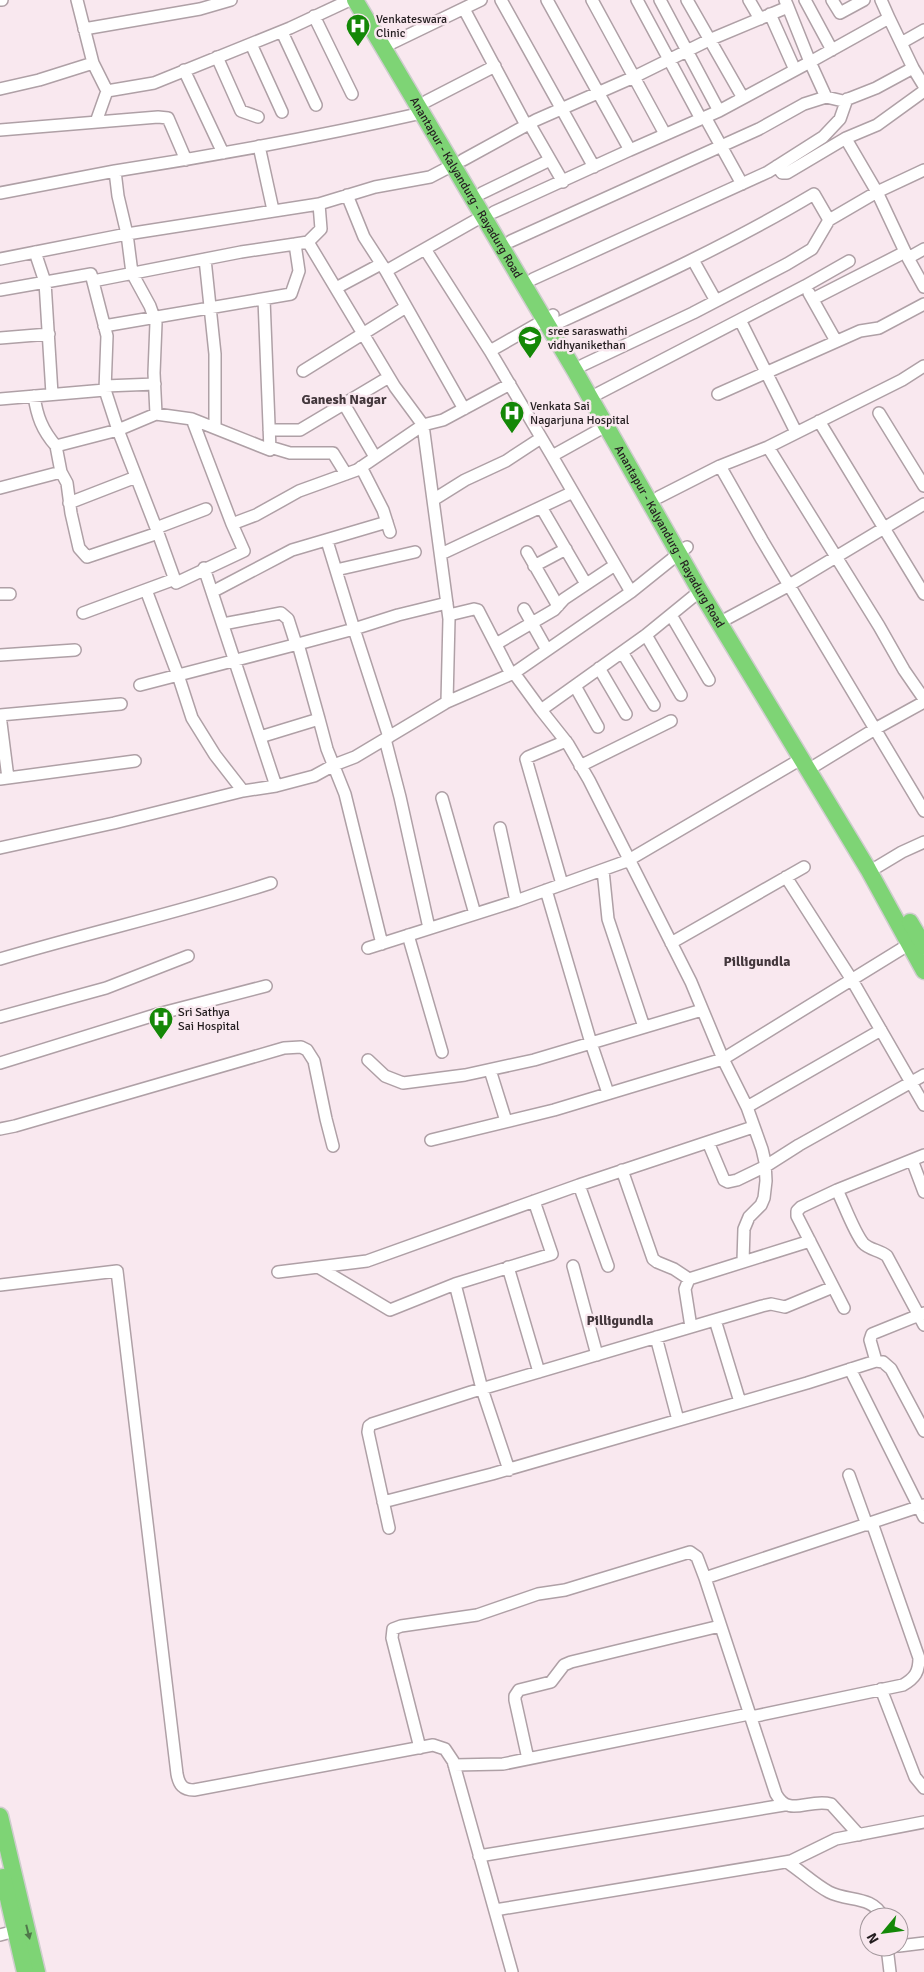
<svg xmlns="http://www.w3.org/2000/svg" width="924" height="1972" font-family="Signika,sans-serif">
	<rect width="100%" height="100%" fill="#f9e8ef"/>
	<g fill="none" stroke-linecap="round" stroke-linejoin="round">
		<defs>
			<path id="minor" d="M0 0H2
				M501 0 594 167
				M592 0 665 134
				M637 0 701 119
				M660 0 719 111
				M687 0 743 98
				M749 0 760 19
				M805 0 832 50
				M832 0 840 13 864 0
				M881 0 889 18 810 62 826 97 843 101 876 88 913 68 889 18
				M464 9 526 125
				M770 14 795 70
				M314 16 352 94
				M84 29 200 9 231 0
				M282 32 316 105
				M392 43 481 0
				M901 43 924 30
				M251 44 282 112
				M217 57 241 111 258 117
				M93 63 107 91 154 83 290 28 350 0
				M913 68 924 86
				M184 70 223 153
				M0 89 39 80 93 63 77 0
				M924 91 877 125 846 138V139L877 192 924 170
				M427 101 495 66
				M705 117 742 184
				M96 122 107 91
				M529 123 563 182
				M0 130 158 117 168 118 186 160
				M259 146 273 210
				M630 150 719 111 810 62 788 7
				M463 160 536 120 634 77 709 40 788 7 785 0
				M777 166 782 173H787L846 138
				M0 193 115 171
				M482 193 550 160
				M347 195 364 237 386 271 483 216
				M494 212 630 150 547 0
				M511 241 759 129 804 104 826 97
				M308 242 395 387 423 425 433 500 465 480 506 461 541 438
				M425 249 490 351 552 456 606 426
				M35 252 45 282 52 394
				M908 258 924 287
				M0 259 127 234 319 204
				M205 259 215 354V427
				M693 260 716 301
				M386 271 464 409
				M533 279 768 172 823 137 840 119 847 99
				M93 281 241 252 295 244
				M336 288 381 264
				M0 290 91 274 107 336 105 390 118 430 158 533 87 557 79 548 71 513 67 483 61 472
				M809 293 836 341
				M813 299 905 252
				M740 320 796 432
				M558 323C645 283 732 243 814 194L829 220 877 192 908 258 924 249
				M104 326 291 294 299 271 295 244 308 242 321 229 319 204 375 187 430 177 453 165
				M0 338 49 334
				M490 351 553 315
				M583 365 693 313 787 264 812 249 829 220
				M303 371 406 307
				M105 386 155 384
				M599 393 805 286 849 261
				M718 394 860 331 879 328 924 304
				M34 396C37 416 42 430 56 446
				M0 399 105 390
				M344 404 375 457
				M879 413 924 486
				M156 414 154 373 156 323 150 306 132 273 127 234 118 196 115 171C218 155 320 136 422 113
				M192 419 232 524 256 515 299 491 357 470 423 425 443 420 510 384
				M819 421 924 594
				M269 430H300L389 377
				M270 447 290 453H333L346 474
				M768 447 879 626 904 670 924 699
				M720 466 762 540 924 811
				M361 467 383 510 390 532
				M0 488 61 472 56 446 118 430 156 414 192 419 270 450 264 299
				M659 497 720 466 768 447 902 380 924 366
				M433 500 449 619 447 702
				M69 503 136 477
				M541 507 586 584
				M156 528 206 509
				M158 533 176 583 244 551 232 524
				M327 541 354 629 398 615 447 603
				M527 552 558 606
				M441 554 573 492
				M534 566 566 549
				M204 568 276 786
				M336 570 415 552
				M146 590 179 678 192 718 215 755 243 791
				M212 592 292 550 387 522
				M631 592 687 547
				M0 594H10
				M524 609 547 650
				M83 613 175 579
				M449 615 474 609 478 610 511 674
				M671 615 709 680
				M728 618 786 587 924 504
				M223 624 281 613 288 619 296 644
				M646 635 681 695
				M496 644 554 610 564 599 615 565
				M622 652 654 705
				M0 655 75 650
				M599 668 626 714
				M514 673 541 710 646 635 700 591
				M140 685 298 644
				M575 686 598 727
				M541 710 568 744 589 780 691 982 723 1059 747 1107 762 1149 765 1162 766 1181 764 1198 761 1205 749 1217 744 1229 743 1261
				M0 715 121 704
				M0 715 8 778
				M319 719 298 644 354 629 389 737
				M260 737 319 719 327 749 345 794 382 944
				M385 739 400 797 429 928
				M816 765 875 729 924 702
				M580 766 671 721
				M0 779 135 761
				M442 798 475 914
				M500 828 516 901
				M0 848 114 823 243 791 276 786 314 776 334 765 355 757 447 702 514 673 631 592 552 456
				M877 867 902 852 924 842
				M603 870 608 919 644 1027
				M786 877 852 980 924 1105
				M562 884 526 759 528 757 566 741
				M546 890 591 1043 608 1093
				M408 935 442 1052
				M671 943 804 867
				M368 948 516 901 627 861 801 759
				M0 959C90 932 182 912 271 883
				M0 1017 106 988 188 956
				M368 1060 385 1076 403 1083 465 1075 534 1060 702 1010
				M0 1063 158 1014 266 986
				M490 1070 506 1121
				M747 1107 881 1030
				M0 1129 15 1126 284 1048 301 1047 307 1050 314 1061 326 1119 333 1146
				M431 1140 554 1110 723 1059 916 940
				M708 1142 724 1180 728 1182 737 1180 766 1166 799 1145 924 1075
				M912 1160 924 1192
				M622 1170 653 1259 657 1262 674 1269 689 1279
				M579 1185 608 1266
				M837 1190C844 1204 854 1232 863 1243 869 1250 880 1250 887 1256L924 1325
				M573 1266 597 1355
				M318 1267 390 1310 455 1284 552 1254 534 1201
				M508 1267 539 1372
				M278 1272 367 1261 579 1185 753 1127
				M455 1284 482 1389 509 1470
				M0 1285 117 1271 177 1774C179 1785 183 1790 194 1790L433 1745 445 1749 453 1761 512 1972
				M844 1308 797 1216V1211L801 1207 837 1190 924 1155
				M715 1320 740 1402
				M691 1327 685 1289 689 1279 810 1241
				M656 1337 678 1420
				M876 1361 870 1340 872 1334 924 1313
				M850 1369 924 1517
				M849 1475 867 1525
				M383 1502 492 1474 807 1383 876 1361 883 1362 891 1369 924 1431
				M389 1528 368 1432 369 1426 372 1424 471 1392 762 1306 771 1304 785 1307 833 1287
				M705 1578 924 1505
				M881 1689 915 1777 924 1788
				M751 1717 903 1685C915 1678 919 1672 919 1658L872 1523
				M420 1748 392 1638 393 1629 401 1626 477 1615 538 1594 565 1590 690 1552 697 1557 705 1578 776 1794C789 1818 808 1798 831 1804L859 1835
				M528 1759 515 1700V1696L519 1690 551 1682 564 1665 571 1662 720 1626
				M454 1765 503 1764 749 1714
				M479 1856 784 1805
				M787 1862C801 1871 814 1884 829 1892 848 1902 872 1895 883 1917
				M495 1910 791 1861 836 1839 924 1822
				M0 1935 15 1931
				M899 1946 924 1943
				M887 1947 890 1972"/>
			<g id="highway">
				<path id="s1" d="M355 0 575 371 700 591 868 869 924 971"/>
				<path d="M910 922 924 946"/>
				<path d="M0 1816 37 1972"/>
				<path d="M3 1877 25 1972"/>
			</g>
		</defs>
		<!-- minor casing -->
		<use href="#minor" stroke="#afa0a6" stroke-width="14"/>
		<!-- highway casing -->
		<use href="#highway" stroke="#cfcdce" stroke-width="19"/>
		<!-- minor -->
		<use href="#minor" stroke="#fff" stroke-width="11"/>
		<!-- highway -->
		<use href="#highway" stroke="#7ed475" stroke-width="16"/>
	</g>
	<!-- one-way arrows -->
	<defs><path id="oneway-solid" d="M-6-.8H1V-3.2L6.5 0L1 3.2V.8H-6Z" transform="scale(1.25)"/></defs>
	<use fill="#50784a" href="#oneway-solid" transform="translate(28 1932) rotate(76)"/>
	<!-- icons -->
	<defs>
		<symbol id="hospital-pin" viewBox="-11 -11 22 30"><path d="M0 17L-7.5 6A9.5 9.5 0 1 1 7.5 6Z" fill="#148807" stroke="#f9e8ef"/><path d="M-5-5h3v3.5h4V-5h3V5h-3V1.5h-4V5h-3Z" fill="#fff"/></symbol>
		<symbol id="school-pin" viewBox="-11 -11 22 30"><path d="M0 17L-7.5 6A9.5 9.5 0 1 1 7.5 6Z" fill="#148807" stroke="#f9e8ef"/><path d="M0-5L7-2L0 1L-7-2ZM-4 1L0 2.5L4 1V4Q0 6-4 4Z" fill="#fff"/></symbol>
	</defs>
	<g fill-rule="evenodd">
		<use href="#hospital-pin" x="344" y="12" width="28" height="38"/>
		<use href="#school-pin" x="516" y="324" width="28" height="38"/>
		<use href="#hospital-pin" x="498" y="399" width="28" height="38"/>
		<use href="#hospital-pin" x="147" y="1005" width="28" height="38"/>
	</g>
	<g text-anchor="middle" stroke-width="5" stroke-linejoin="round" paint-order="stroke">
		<!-- poi labels -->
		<g font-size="12" fill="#231d1f" stroke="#f9e8ef" text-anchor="start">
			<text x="376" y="23">Venkateswara<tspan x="376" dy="14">Clinic</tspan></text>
			<text x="548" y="335">sree saraswathi<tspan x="548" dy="14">vidhyanikethan</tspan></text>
			<text x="530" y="410">Venkata Sai<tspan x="530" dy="14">Nagarjuna Hospital</tspan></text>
			<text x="178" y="1016">Sri Sathya<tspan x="178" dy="14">Sai Hospital</tspan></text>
		</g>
		<!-- street labels -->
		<g font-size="12" fill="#231d1f" stroke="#f9e8ef">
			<text dy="4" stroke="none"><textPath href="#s1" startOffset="218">Anantapur - Kalyandurg - Rayadurg Road</textPath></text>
			<text dy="4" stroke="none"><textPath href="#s1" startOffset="622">Anantapur - Kalyandurg - Rayadurg Road</textPath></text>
		</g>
		<!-- neighbourhood labels -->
		<g font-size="14" font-weight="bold" fill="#42363b" stroke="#f9e8ef">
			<text x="344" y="404">Ganesh Nagar</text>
			<text x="757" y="966">Pilligundla</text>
			<text x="620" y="1325">Pilligundla</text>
		</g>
	</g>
	<!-- north arrow -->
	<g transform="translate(884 1932) rotate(241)"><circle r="24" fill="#f9e8ef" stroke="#a3979c"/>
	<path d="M0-4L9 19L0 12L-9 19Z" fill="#148807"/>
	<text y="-8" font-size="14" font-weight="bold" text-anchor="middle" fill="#231d1f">N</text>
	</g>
</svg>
